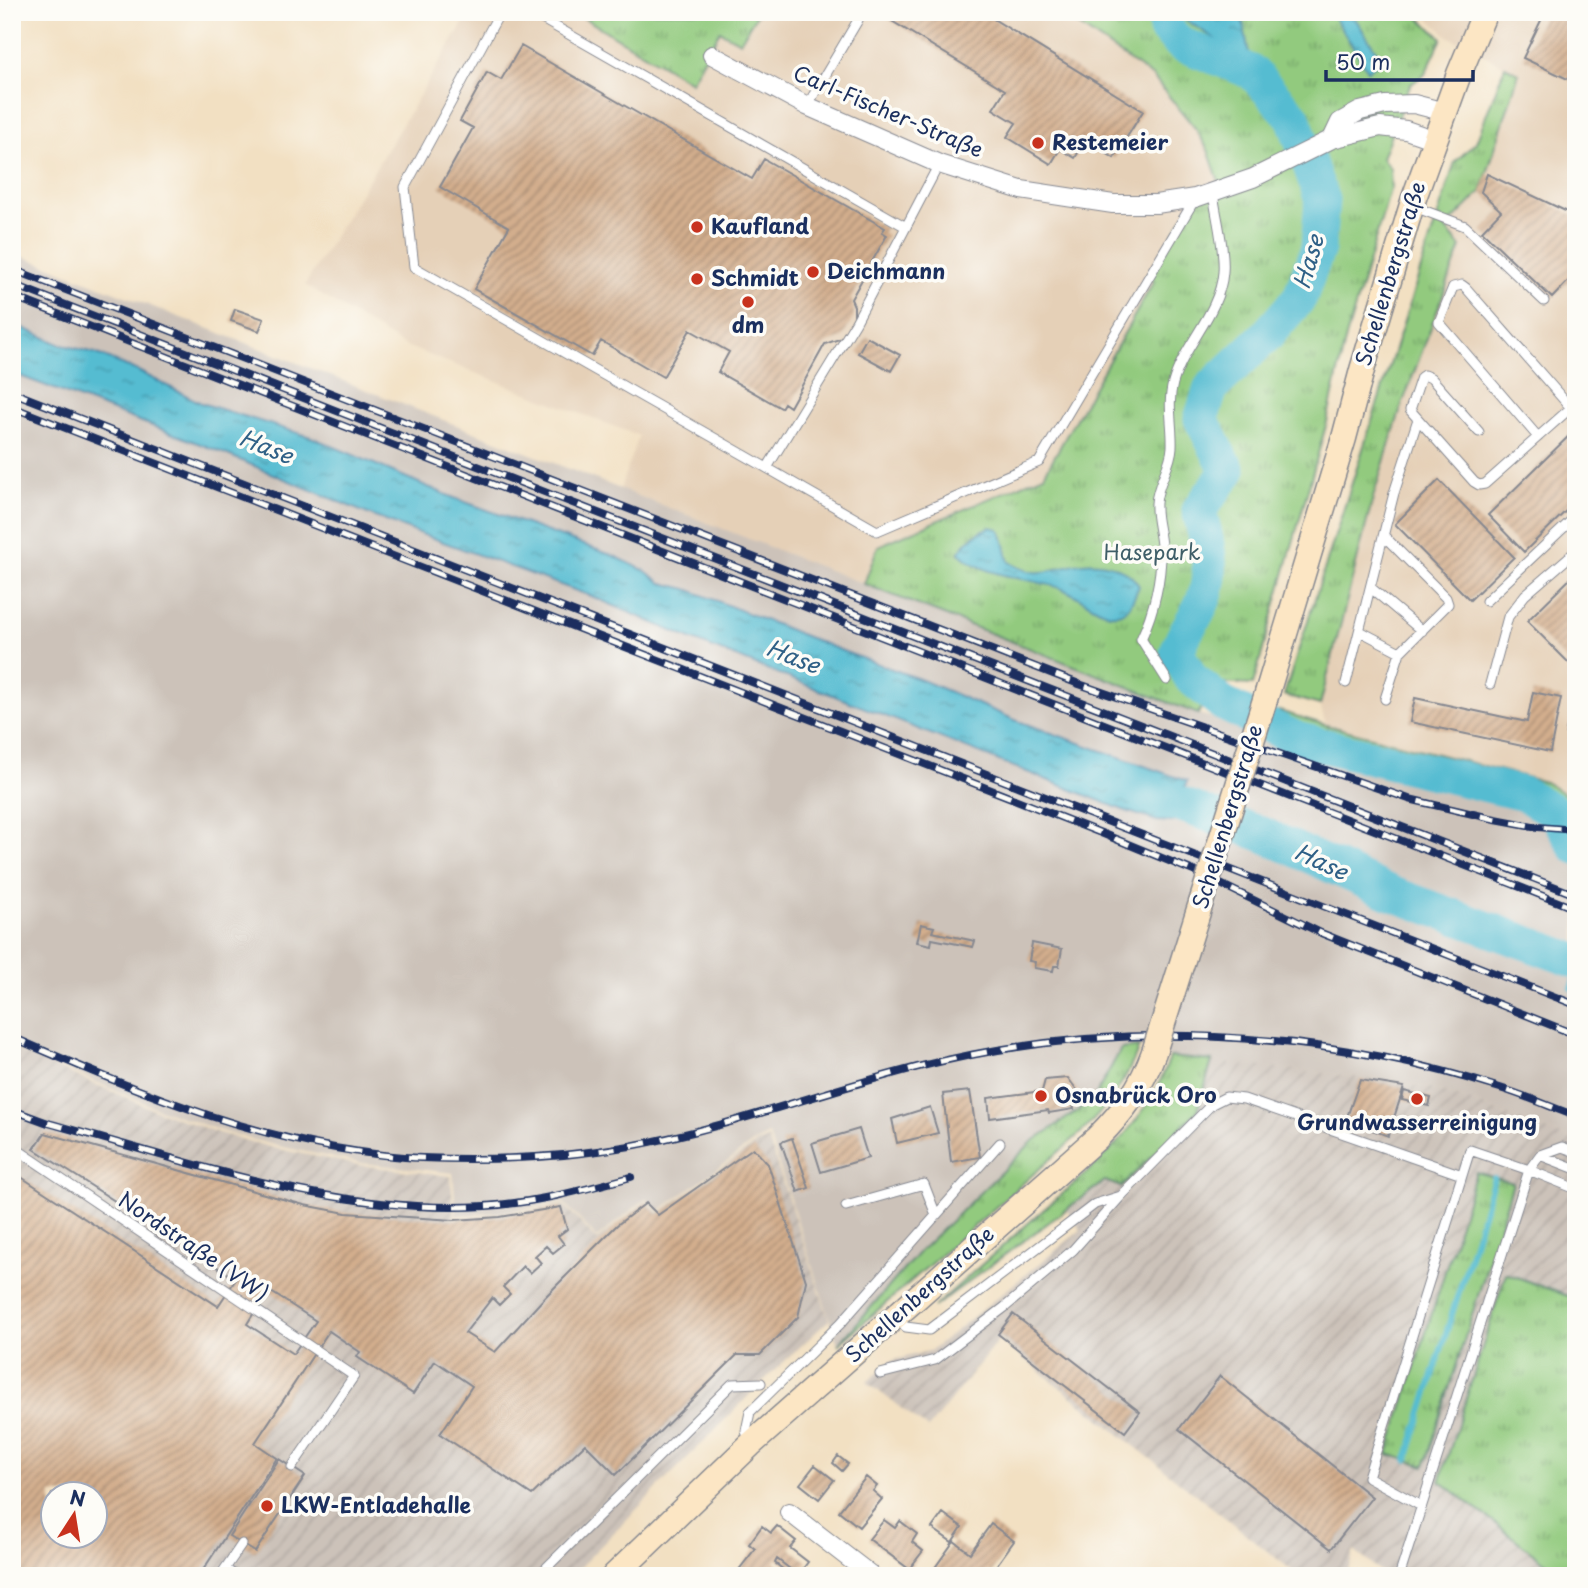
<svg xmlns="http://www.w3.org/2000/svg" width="1588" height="1588" font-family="'Playpen Sans',sans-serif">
	<defs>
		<pattern id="industrial-furrows" width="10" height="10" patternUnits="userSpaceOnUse" patternTransform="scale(1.75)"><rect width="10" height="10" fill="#ccc2b9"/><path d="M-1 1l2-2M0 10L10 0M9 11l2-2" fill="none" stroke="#afa7a1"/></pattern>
		<pattern id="grass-tufts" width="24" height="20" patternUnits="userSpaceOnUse" patternTransform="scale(1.75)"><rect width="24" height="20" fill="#92ca7e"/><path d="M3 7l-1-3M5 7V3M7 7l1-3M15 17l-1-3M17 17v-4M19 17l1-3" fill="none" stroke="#76a46a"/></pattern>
		<pattern id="water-ripples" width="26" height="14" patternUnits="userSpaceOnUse" patternTransform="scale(1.75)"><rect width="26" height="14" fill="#54bcd1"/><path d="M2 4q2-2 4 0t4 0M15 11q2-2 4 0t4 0" fill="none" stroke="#4599ad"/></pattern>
		<pattern id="building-hatch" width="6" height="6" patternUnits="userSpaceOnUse" patternTransform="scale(1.75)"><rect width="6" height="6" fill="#d3ae8d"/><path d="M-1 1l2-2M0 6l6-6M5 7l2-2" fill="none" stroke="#aa8e76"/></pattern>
	</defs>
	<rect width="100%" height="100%" fill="#fdfcf7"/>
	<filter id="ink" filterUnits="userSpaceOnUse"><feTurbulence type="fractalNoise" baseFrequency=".0143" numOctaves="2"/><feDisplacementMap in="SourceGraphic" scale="14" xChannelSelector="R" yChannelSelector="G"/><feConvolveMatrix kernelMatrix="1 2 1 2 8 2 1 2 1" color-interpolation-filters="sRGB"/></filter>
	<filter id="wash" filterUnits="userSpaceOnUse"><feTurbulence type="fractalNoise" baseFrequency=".00686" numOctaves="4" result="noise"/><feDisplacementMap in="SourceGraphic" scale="28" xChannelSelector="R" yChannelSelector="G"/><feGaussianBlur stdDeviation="1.57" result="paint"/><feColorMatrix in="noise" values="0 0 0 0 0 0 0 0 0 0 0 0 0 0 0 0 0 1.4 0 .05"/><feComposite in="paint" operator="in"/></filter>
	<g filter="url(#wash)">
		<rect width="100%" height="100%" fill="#f2e0c2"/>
		<!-- built -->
		<path fill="#e5d0b7" d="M470 12H574L691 81 720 30 740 42 758 12H1059L1153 77 1196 129 1208 150 1222 190 1147 277 1154 281 1044 475 878 546 864 584 620 489 639 436 403 345 305 285Z
			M1421 12H1576V801L1545 782 1326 725 1320 705 1374 494 1402 405 1445 228 1453 220 1518 73 1448 36Z"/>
		<!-- industrial -->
		<path fill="url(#industrial-furrows)" fill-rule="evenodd" d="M12 1048 153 1109 219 1133 274 1148 359 1165 451 1176 454 1218 499 1215 564 1205 597 1240 646 1201 659 1213 752 1146 768 1138 829 1320 761 1383 571 1576H12ZM52 1494H94V1536H52Z
			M1212 1061 1360 1077 1431 1088 1476 1103 1576 1141V1576H1387L1354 1551 1346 1576H1299L999 1339 928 1429 867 1382 891 1361 932 1350 1081 1230 1065 1208 1105 1181 1121 1187 1198 1110Z"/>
		<!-- railway -->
		<path fill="#ccc2b9" d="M12 252 1198 714 1524 794 1555 812 1576 847V1141L1476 1103 1431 1088 1360 1077 1170 1057 1139 1047 1121 1049 1093 1100 1032 1142 920 1251 838 1345 769 1135 753 1143 659 1211 646 1199 597 1238 564 1203 499 1213 456 1215 453 1173 360 1163 277 1146 221 1131 156 1108 12 1046Z"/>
		<!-- grass -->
		<path fill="url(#grass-tufts)" stroke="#567c6e" stroke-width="2" d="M574 12H758L740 42 720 31 691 82Z
			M1059 12H1413L1442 38 1425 74 1410 85 1382 158 1390 168 1391 187 1345 341 1327 422 1253 685 1214 683 1198 714 864 584 878 546 1044 475 1154 281 1147 277 1195 198 1222 190 1208 150 1196 129 1153 77Z
			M1505 66 1519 73 1481 192 1445 228 1461 247 1402 405 1374 494 1320 705 1284 695 1455 162 1476 142Z
			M1279 711 1326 725 1545 782 1576 801V820H1559L1555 812 1524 794 1297 739 1273 729Z
			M1139 1047C1127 1080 1109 1104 1085 1129L838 1345 920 1251 1032 1142 1093 1100 1121 1049Z
			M1170 1057 1212 1061 1198 1110 1121 1187 1105 1181 934 1307C970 1275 1006 1243 1042 1211 1096 1165 1146 1126 1170 1057Z
			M1476 1172 1513 1183 1425 1466 1388 1454Z
			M1506 1273 1576 1299V1576H1563L1440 1481Z"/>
		<!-- water -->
		<path fill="url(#water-ripples)" stroke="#387698" stroke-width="2" d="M1178 12H1239L1244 26 1252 72 1232 64C1225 34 1195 33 1178 12Z
			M1334 12H1351L1382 60 1368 70 1332 14Z
			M12 323 59 344 95 353 138 371 201 403 311 437 454 498 614 556 644 570 662 583 687 589 845 652 922 680 1015 720 1187 781 1173 822 1157 821 1123 810 693 640 596 598 375 517 216 450 12 373Z
			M990 527 999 529C1006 540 1005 550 1009 562 1017 567 1025 571 1034 572 1050 574 1066 564 1082 563 1104 561 1128 567 1139 586 1134 597 1130 612 1117 614 1102 617 1078 594 1060 588 1027 577 985 578 959 553 965 541 977 533 990 527Z"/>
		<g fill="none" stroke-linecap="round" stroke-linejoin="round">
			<!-- stream -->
			<path stroke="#54bcd1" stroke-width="6" d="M1572 988 1576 978
				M1407 1460 1494 1178"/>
			<!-- river -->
			<path stroke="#54bcd1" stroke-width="35" d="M1165 12 1166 29 1181 44 1252 72 1293 117 1322 200 1318 248 1300 297 1267 335 1211 388 1201 419 1228 471 1199 510C1207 541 1216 572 1202 603 1194 621 1182 634 1177 653L1191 678 1223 704 1297 739 1524 794 1555 812 1576 847
				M1136 788 1264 835 1393 894 1576 961"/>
		</g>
		<g id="blocks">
			<!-- building -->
			<path fill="url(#building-hatch)" fill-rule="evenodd" d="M877 12H982L1143 111 1114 158 1086 140 1075 158 1060 149 1051 164 1007 137 1016 123 993 109 1005 90Z
				M1545 12H1576V83L1523 58Z
				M521 46 752 179 764 159 885 228 882 232 887 235 851 299 854 306V317L842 338 825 344 790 407 784 403 781 408 718 372 729 352 690 330 663 377 601 341 592 356 474 289 509 227 440 187 473 128 460 121 487 72 501 80Z
				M1487 174 1576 216V284L1570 279 1552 298 1482 231 1501 211 1481 192Z
				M235 309 264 319 259 331 231 321Z
				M867 337 900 355 891 371 858 353Z
				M1576 429V501L1524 552 1488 515Z
				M1439 480 1514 557 1470 600 1395 524Z
				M1576 573V670L1527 621Z
				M1533 692 1561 698 1550 752 1410 722 1415 698 1527 722Z
				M921 924 934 927 932 932 975 941 973 947 932 939 931 945 917 942Z
				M1032 943 1062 949 1059 966H1054L1053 971 1034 968 1035 962 1029 961Z
				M1068 1078 1080 1094 1072 1101 1074 1109 1049 1113 1048 1110 990 1118 988 1098 1042 1091 1045 1080Z
				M1360 1080 1404 1087 1388 1136 1346 1120Z
				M970 1091 980 1157 951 1162 943 1094Z
				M1404 1091 1431 1098 1429 1106 1402 1100Z
				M930 1107 938 1133 897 1143 892 1119Z
				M859 1129 868 1158 821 1172 812 1143Z
				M45 1133 304 1205 346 1213 454 1220 500 1217 561 1207 567 1229 558 1236 564 1244 553 1253 546 1246 535 1256 541 1263 530 1273 523 1266 503 1287 510 1294 499 1305 492 1298 465 1333 495 1352 546 1296 617 1225 646 1203 658 1215 753 1148 768 1164 806 1281 798 1317 760 1355H737L616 1475 585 1444 532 1495 440 1434 472 1386 435 1361 413 1394 357 1357 360 1352 329 1331 255 1443 277 1458 199 1576H12V1171L218 1306 236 1279 34 1149ZM268 1290 316 1321 293 1354 247 1324ZM52 1494H94V1536H52Z
				M792 1138 809 1188 798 1192 781 1142Z
				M1013 1314 1140 1412 1125 1432 998 1334Z
				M1220 1376 1372 1497 1331 1549 1179 1429Z
				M838 1456 848 1464 842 1471 833 1463Z
				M279 1459 305 1476 255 1552 229 1536Z
				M815 1465 834 1480 819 1499 800 1484Z
				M866 1477 877 1486 873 1491 882 1499 859 1527 839 1511Z
				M943 1513 962 1527 952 1542 932 1528Z
				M884 1520 895 1528 900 1521 917 1534 912 1542 923 1551 909 1569 869 1539Z
				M991 1524 1014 1541 991 1573 988 1571 984 1576H929L954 1541 970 1553Z
				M762 1526 771 1533 777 1526 796 1541 790 1548 808 1562 798 1575 777 1559 775 1563 785 1571 781 1576H734L755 1549 749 1544Z"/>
		</g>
	</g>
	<g filter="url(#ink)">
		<use href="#blocks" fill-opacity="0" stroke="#868890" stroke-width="2"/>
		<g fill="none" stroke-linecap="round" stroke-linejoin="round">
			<defs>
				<path id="lane" d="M500 12 405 187 414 267 767 468
					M530 12 906 227 939 164
					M807 106 858 20
					M1412 206 1465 226 1544 301
					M906 227 856 322 767 468 877 531 1039 462 1195 199
					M1479 432 1431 378 1424 375 1421 377 1410 410 1474 482 1479 485 1485 484 1574 405
					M1538 437 1439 322 1453 287 1462 285 1466 288 1571 408
					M1384 536 1446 598 1448 604 1400 652 1385 699
					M1371 588 1422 631
					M1486 601 1576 516
					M1360 631 1400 652
					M1167 680 1141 639C1154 611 1162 577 1161 546 1160 531 1155 518 1156 503 1157 483 1171 467 1172 447 1173 426 1167 404 1173 383 1184 344 1220 313 1223 272 1225 249 1216 216 1213 193
					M1346 683 1394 493 1418 419
					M1490 684 1508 617 1525 595 1576 551
					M1576 704 1570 733 1576 738
					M12 1146 354 1376 292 1467
					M1576 1152 1562 1147 1540 1155 1529 1170 1576 1189
					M1540 1155 1576 1169
					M846 1206 924 1184 936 1215
					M895 1319 906 1327 929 1330 1095 1204 1121 1196
					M880 1374 935 1360 1005 1307 1073 1250 1121 1196 1212 1104 1226 1097 1244 1099 1462 1175
					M749 1440 746 1431 750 1412 841 1323 1000 1143
					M225 1569 236 1576
					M220 1576 242 1544
					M538 1576 732 1384 761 1383
					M1397 1576 1400 1574 1529 1170 1470 1150 1368 1477 1421 1506"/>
				<path id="street" d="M712 55 807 106 939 164 1021 190 1113 204H1156L1195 198 1253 178 1332 139 1380 127 1406 130 1435 140
					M1332 139 1340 122 1360 111 1385 105 1414 104 1445 112
					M789 1512 872 1576"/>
				<path id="secondary" d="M1268 690 1344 438 1362 370 1414 198 1459 74 1485 12
					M614 1576 750 1445 1097 1138C1124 1111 1141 1088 1154 1052"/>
			</defs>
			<!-- lane casing -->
			<use href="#lane" stroke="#868890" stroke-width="11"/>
			<!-- street casing -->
			<use href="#street" stroke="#868890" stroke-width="20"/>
			<!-- secondary casing -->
			<use href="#secondary" stroke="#868890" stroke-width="27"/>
			<!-- lane -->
			<use href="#lane" stroke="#fff" stroke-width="9"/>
			<!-- street -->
			<use href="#street" stroke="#fff" stroke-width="18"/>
			<!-- secondary -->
			<use href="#secondary" stroke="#fce6c4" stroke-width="24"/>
			<defs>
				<path id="rail" d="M12 269 1079 684 1409 799 1490 818 1538 827 1576 830
					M12 284 1576 895
					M12 296 1576 909
					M12 392 1576 1005
					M12 407 1101 833 1196 872 1321 933 1576 1035
					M12 1037C143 1094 277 1151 421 1158 490 1161 562 1158 630 1146 728 1128 822 1091 918 1067 1109 1018 1313 1028 1500 1088 1526 1096 1551 1107 1576 1116
					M18 1112 48 1123C191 1162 335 1215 485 1206 535 1203 583 1190 631 1177"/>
			</defs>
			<!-- rail casing -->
			<use href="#rail" stroke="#1b2f5e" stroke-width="8"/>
			<!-- rail -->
			<use href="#rail" stroke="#fdfcf7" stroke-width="5" stroke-dasharray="16" stroke-linecap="butt"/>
			<defs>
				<path id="secondary-bridge" d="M1154 1052 1268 690"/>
			</defs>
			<!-- secondary-bridge casing -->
			<use href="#secondary-bridge" stroke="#868890" stroke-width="27" stroke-linecap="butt"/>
			<!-- secondary-bridge -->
			<use href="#secondary-bridge" stroke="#fce6c4" stroke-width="24"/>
		</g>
	</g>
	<!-- markers -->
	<g fill="#c8321e" stroke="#fdfcf7" stroke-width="2.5">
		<circle cx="1038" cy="143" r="7"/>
		<circle cx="697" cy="227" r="7"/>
		<circle cx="813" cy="272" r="7"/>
		<circle cx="697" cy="279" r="7"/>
		<circle cx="748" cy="302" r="7"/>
		<circle cx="1041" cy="1096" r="7"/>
		<circle cx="1417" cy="1099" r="7"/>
		<circle cx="267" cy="1506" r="7"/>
	</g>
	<g text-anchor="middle" stroke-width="7" stroke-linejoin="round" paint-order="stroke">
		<!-- street labels -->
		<g font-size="21" fill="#1b2f5e" stroke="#fdfcf7">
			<text transform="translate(888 112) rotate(23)" y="7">Carl-Fischer-Straße</text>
			<text transform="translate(1391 274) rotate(-73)" y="7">Schellenbergstraße</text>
			<text transform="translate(1228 817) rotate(-73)" y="7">Schellenbergstraße</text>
			<text transform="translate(193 1247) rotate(34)" y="7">Nordstraße (VW)</text>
			<text transform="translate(920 1295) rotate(-42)" y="7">Schellenbergstraße</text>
		</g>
		<!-- poi labels -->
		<g font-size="21" font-weight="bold" fill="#1b2f5e" stroke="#fdfcf7" text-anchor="start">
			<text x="1052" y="150">Restemeier</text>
			<text x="711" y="234">Kaufland</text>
			<text x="827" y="279">Deichmann</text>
			<text x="711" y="286">Schmidt</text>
			<text x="748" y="333" text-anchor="middle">dm</text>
			<text x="1055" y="1103">Osnabrück Oro</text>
			<text x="1417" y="1130" text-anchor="middle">Grundwasserreinigung</text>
			<text x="281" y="1513">LKW-Entladehalle</text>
		</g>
		<!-- park labels -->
		<g font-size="21" fill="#3f5e68" stroke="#fdfcf7">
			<text x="1152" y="560">Hasepark</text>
		</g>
		<!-- water labels -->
		<g font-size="23" font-style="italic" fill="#2f6086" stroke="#fdfcf7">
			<text transform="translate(1309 262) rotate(-74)" y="8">Hase</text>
			<text transform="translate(266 447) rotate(22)" y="8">Hase</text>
			<text transform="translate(793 657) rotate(21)" y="8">Hase</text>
			<text transform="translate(1321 862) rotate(25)" y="8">Hase</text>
		</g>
	</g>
	<!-- margin -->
	<rect width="1588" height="1588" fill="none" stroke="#fdfcf7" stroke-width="42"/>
	<!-- north arrow -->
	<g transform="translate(74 1515) rotate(12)"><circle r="33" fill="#fdfcf7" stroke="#a3aaba" stroke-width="2"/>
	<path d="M0-5L12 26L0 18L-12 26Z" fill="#c8321e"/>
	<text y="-10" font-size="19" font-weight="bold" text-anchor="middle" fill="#1b2f5e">N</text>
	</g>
	<!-- scale -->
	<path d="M1326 70v10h147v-10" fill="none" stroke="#1b2f5e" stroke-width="3.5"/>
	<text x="1336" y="70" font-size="21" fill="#1b2f5e" stroke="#fdfcf7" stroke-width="5" paint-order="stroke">50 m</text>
</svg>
